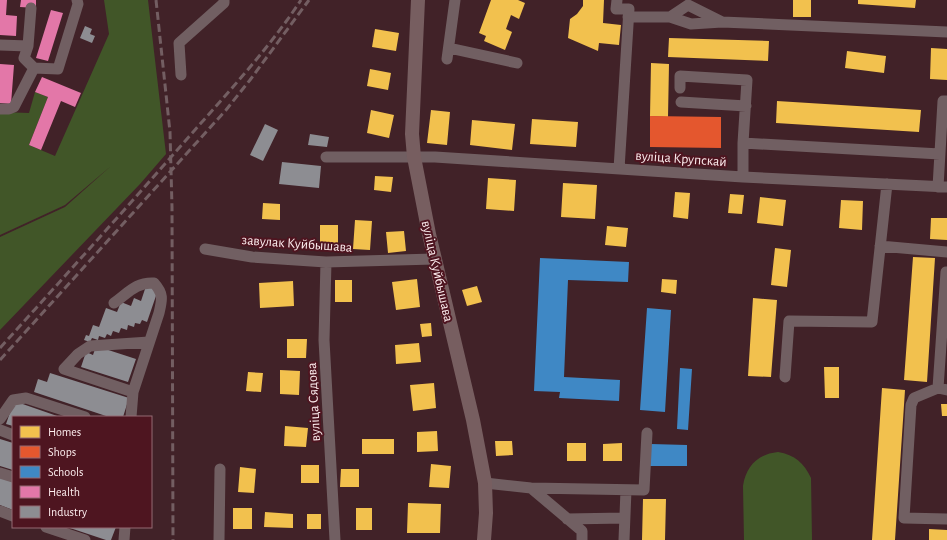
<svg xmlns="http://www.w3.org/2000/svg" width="947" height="540" font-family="'Alegreya Sans',sans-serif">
	<rect width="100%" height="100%" fill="#412228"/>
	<!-- green -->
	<path fill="#415628" d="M104 0H148L166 154 140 184 0 330V237L65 207 111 166 65 205 0 235V112L29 113 35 92 48 97 29 145 55 156 109 34Z
		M778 452C795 455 804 463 811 478L812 540H744L743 486C746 466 758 454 778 452Z"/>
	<!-- homes -->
	<path fill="#f2c14e" d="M491 0H518L525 3 519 19 511 15 506 29 512 32 505 50 484 41 486 36 479 33Z
		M583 0H604L603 23 621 25 619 45 599 43 598 51 568 38 570 19 577 14 583 6Z
		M793 0H811V17H793Z
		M858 0H916L915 8 858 4Z
		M375 29 399 33 396 51 372 47Z
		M669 38 769 41 768 61 668 57Z
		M931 48 947 49V80L930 79Z
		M847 51 886 56 884 73 845 68Z
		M651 63 669 64 668 117 650 116Z
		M370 69 391 73 388 90 367 86Z
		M777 101 921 110 919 132 776 123Z
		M371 110 394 115 389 138 367 133Z
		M431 110 450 112 447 145 427 143Z
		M532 119 578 122 576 147 530 144Z
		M472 120 515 124 512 150 470 145Z
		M375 176 393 177 391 192 374 190Z
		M488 178 516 180 514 211 486 209Z
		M563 183 597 185 595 219 561 217Z
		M675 192 690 193 688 219 673 217Z
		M730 194 744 195 742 214 728 213Z
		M760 197 786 200 783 226 757 223Z
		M841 200 863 201 862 230 839 228Z
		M263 203 280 204V220L262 219Z
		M931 218H947V240L930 239Z
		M355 220 372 221 370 250 353 249Z
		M320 225H338V250L320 249Z
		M607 226 628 228 626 247 605 245Z
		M404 231 406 251 388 253 386 232Z
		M775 248 791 250 787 287 771 285Z
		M913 257 935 258 927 382 904 380Z
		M417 279 420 307 396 310 392 282Z
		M662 279 677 280 676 294 661 292Z
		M335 280H352V302H335Z
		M293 281 294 306 260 308 259 283Z
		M477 286 482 302 467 306 462 290Z
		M753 298 777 300 771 377 748 376Z
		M431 323 432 336 422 337 420 324Z
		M287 339H307L306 358H287Z
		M419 343 421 362 396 364 395 345Z
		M824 367H839V398H825Z
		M280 370 300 371 299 395 280 394Z
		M248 372 263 373 261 392 246 391Z
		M434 383 436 408 413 411 410 385Z
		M882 388 905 390 895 540H872Z
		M941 404H947V416H942Z
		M285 426 308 428 306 447 284 446Z
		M437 431 438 451 417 452V432Z
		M362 439H394V454H362Z
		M495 441H512L513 455 496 456Z
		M567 443H586V461H567Z
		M622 443V461H603V444Z
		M431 464 451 466 449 488 429 487Z
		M301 465H319V483H301Z
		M240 467 256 469 254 493 238 492Z
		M341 469H359V487H340Z
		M643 499H666L665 540H642Z
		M408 503 441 504 440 533H407Z
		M233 508H252V529H233Z
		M356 508H372V530H356Z
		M265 512 293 514V528L264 527Z
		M307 514H321V529H307Z
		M929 529 947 530V540H929Z"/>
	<!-- shops -->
	<path fill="#e4572e" d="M650 116 721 117V148L650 147Z"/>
	<!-- schools -->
	<path fill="#3f88c5" d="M540 258 629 262 628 282 568 280 564 377 620 380 619 401 559 398 560 392 534 391Z
		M647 308 671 310 665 412 640 410Z
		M680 368 692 369 688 430 677 429Z
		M651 444 687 445V466H650Z"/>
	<!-- health -->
	<path fill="#e377a8" d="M0 0H7L6 15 17 16 16 36 0 35Z
		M21 0H36V8L20 7Z
		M51 10 63 13 48 61 36 58Z
		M0 64 14 65 11 104 0 103Z
		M42 77 81 93 75 107 61 101 41 150 29 145 48 97 35 92Z"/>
	<!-- industry -->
	<path fill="#8d8d92" d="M85 26 92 29 90 34 95 36 92 43 80 38Z
		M265 124 278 130 263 161 250 155Z
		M310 134 329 137 327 147 308 145Z
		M282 162 321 166 319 188 279 184Z
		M146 286 158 290 147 322 142 320 140 324 135 323 134 327 128 325 127 330 121 328 119 333 113 331 111 336 107 334 105 338 99 336 98 340 92 338 90 342 84 340 86 335 89 336 93 325 99 327 106 308 117 312 121 302 131 306 134 298 141 301Z
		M96 346 136 359 128 382 81 367 86 352 93 355Z
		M50 373 129 398 123 417H109L34 392 38 379 47 382Z
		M14 401 60 417H13V426L6 424Z
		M0 439 13 443V470L0 466Z
		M0 477 13 482V510L0 505Z
		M67 527H116L111 540H106Z"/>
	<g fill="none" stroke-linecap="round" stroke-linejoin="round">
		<!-- minor -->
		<path stroke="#715f62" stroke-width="11" d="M617 0 616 9H629L619 169
			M628 17H670L688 5 722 22 947 32
			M670 17 691 24 722 22
			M0 45 28 46 24 58 34 68 58 69 78 4 77 0
			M28 46 31 8
			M449 48 517 63
			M447 59 455 0
			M181 75 179 43 224 3V0
			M680 88V76L747 80 743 143
			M681 102 746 106
			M0 109H9L14 107 34 68
			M326 157H435L743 177 947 187
			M743 177V143L940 154
			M938 187 943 101H947
			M880 246 947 252
			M205 249 252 257 326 262 434 259
			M326 262 324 340 335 540
			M114 303C128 293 136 282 154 283 164 294 162 300 159 313L133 392 131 417
			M785 377 789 321 872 322 887 184
			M938 388 946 272
			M947 390 938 388 914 398 911 405 904 518 947 519
			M133 392 64 369 78 354 90 346 149 342
			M0 419 13 400 26 398 85 417
			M0 430 13 435
			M0 473 13 477
			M485 483 531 488 644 490 647 433
			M531 488 582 531V540
			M0 511 13 516
			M567 519 624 518
			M46 527 85 540
			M124 540 125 527
			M219 540 220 469
			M624 540 626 490"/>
		<!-- major -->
		<path stroke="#775e60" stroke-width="14" d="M418 0 412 134 414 157 429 234 473 420 485 483 486 513 484 540"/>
		<!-- rail -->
		<path stroke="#735e62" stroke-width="3" stroke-dasharray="8 4" stroke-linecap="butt" d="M156 0 170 132 172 207 173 540
			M0 348C65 276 130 204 194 131 231 89 270 47 301 0
			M0 360 226 110 250 80 309 0"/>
	</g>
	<g text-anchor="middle" stroke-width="4" stroke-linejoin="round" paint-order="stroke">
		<!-- street labels -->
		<g font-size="14" fill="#fceced" stroke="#4e1520">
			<text transform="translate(681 158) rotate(4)" y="5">вуліца Крупскай</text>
			<text transform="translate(297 243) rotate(4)" y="5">завулак Куйбышава</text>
			<text transform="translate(438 271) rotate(77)" y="5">вуліца Куйбышава</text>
			<text transform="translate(313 402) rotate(-93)" y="5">вуліца Сядова</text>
		</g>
	</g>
	<!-- legend -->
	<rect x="12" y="416" width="140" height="112" fill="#4e1520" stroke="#946b72"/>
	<rect x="20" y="426" width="20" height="12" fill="#f2c14e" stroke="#946b72"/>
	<text x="48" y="436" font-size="12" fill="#fceced">Homes</text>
	<rect x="20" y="446" width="20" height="12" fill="#e4572e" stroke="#946b72"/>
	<text x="48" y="456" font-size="12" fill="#fceced">Shops</text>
	<rect x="20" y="466" width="20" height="12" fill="#3f88c5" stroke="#946b72"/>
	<text x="48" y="476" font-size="12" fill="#fceced">Schools</text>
	<rect x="20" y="486" width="20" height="12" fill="#e377a8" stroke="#946b72"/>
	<text x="48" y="496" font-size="12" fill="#fceced">Health</text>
	<rect x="20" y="506" width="20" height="12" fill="#8d8d92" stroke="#946b72"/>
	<text x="48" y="516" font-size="12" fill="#fceced">Industry</text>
</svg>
